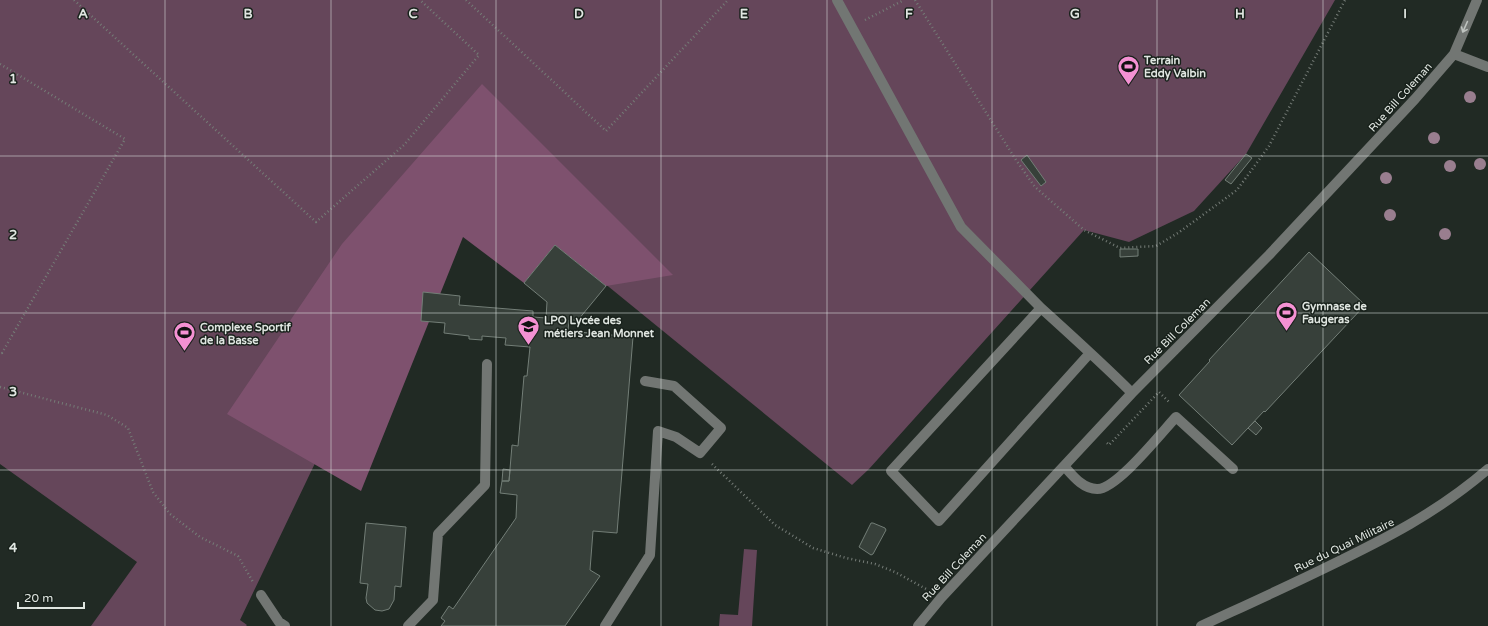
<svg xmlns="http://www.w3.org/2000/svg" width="1488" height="626" font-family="'Varela Round',sans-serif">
	<rect width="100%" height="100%" fill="#212a24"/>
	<!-- green -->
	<path fill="#65465a" d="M0 0H1335L1246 154 1194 211 1129 242 1084 230 869 469 852 485 485 186 428 227 240 620 247 625 246 626H91L137 562 0 464Z
		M744 549 757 550 752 626H719L720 614 738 615Z"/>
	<!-- forest -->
	<path fill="#7e516e" d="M482 84 673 275 606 286 555 245 524 283 463 237 361 491 227 414 342 244Z"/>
	<!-- building -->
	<path fill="#37403a" stroke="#737e77" d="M1246 154 1252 158 1231 184 1225 180Z
		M1027 155 1046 182 1041 186 1021 160Z
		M555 245 606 286 578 320H569L568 331 633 337 617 533 593 531 590 570 600 576 565 626H441L445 621 441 618 449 606 453 609 516 518 517 495 500 493 502 481H509L512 445 518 446 524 376H527L530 347 505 345 506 338 482 336V340L469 339V336L444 333 445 323 421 321 423 292 460 296 459 305 533 311V317L546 318 547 302 524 283Z
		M1120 249H1138V256L1120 257Z
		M1309 252 1365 305 1265 412 1264 411 1232 445 1179 395 1210 361 1209 360Z
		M1255 421 1262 428 1256 435 1248 428Z
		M503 469 510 470 509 481H502Z
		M366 523 406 527 401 587 395 586 394 600 389 609 382 611 375 610 367 603 366 598 368 584 360 583Z
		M871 523H873L885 528 886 530 873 554 871 555 859 547Z"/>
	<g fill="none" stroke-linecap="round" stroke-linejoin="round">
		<!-- path -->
		<path stroke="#757c77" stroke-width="2.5" stroke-dasharray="1 3" stroke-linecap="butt" d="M74 0 316 222 404 145 479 55 420 0
			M466 0 606 131 728 0
			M915 0 1016 160 1035 187 1084 230 1120 248 1156 246 1178 233 1237 190 1269 146 1345 0
			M865 20 904 0
			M0 64 125 139 2 353 0 352
			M0 387 107 415 128 428 153 492 170 514 200 537 238 556 253 582
			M1107 443 1109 445 1159 392 1170 403
			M712 464 775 525 813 548 846 558 875 564 895 572 928 590"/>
		<!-- minor -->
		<path stroke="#727673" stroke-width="10" d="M837 0 961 227 1041 308
			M1454 54 1488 67
			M1090 353 939 521 891 471 1041 308C1072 336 1103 364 1132 393
			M1064 466C1073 476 1083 489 1097 489 1116 490 1162 432 1176 417L1233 469
			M261 595 279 622 285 626
			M408 626 433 600 438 534 485 485 487 364
			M605 626 650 555 658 431 676 437 700 453 721 428 674 386 645 381
			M918 626 941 598 1132 393 1269 255 1415 99 1454 54 1477 0
			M1201 626C1242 607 1284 588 1325 568 1385 539 1437 513 1488 469"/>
	</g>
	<!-- trees -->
	<g fill="#997e8f">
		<circle cx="1470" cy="97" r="6"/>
		<circle cx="1434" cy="138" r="6"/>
		<circle cx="1480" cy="164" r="6"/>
		<circle cx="1450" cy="166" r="6"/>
		<circle cx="1386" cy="178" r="6"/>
		<circle cx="1390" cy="215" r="6"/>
		<circle cx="1445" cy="234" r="6"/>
	</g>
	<!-- one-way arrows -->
	<defs><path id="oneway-shaft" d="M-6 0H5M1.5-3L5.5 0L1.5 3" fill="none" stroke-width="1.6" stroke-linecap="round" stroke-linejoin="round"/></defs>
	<use stroke="#bfc4c0" href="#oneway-shaft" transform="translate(1465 27) rotate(114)"/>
	<!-- grid -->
	<path fill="none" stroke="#e0e6e1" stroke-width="1" stroke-opacity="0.55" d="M165 0V626M331 0V626M496 0V626M661 0V626M827 0V626M992 0V626M1157 0V626M1323 0V626M0 156H1488M0 313H1488M0 470H1488"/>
	<!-- icons -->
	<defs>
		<symbol id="stadium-pin" viewBox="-11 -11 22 30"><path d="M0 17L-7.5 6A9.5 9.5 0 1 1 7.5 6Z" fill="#f491d3" stroke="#18211b"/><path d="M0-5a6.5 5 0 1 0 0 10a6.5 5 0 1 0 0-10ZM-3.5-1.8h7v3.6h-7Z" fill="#111"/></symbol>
		<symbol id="school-pin" viewBox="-11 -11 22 30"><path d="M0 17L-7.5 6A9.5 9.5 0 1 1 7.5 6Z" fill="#f491d3" stroke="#18211b"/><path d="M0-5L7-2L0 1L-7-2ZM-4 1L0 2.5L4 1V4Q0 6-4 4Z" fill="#111"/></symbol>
	</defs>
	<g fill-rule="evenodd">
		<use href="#stadium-pin" x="1116" y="54" width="25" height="34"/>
		<use href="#stadium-pin" x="1274" y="300" width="25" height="34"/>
		<use href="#school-pin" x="516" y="314" width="25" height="34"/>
		<use href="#stadium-pin" x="172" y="320" width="25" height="34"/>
	</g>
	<g text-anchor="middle" stroke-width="3" stroke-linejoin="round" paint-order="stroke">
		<!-- poi labels -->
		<g font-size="11" font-weight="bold" fill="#e0e6e1" stroke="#18211b" text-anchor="start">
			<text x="1144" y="64">Terrain<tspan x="1144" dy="13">Eddy Valbin</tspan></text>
			<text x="1302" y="310">Gymnase de<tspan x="1302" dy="13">Faugeras</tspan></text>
			<text x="544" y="324">LPO Lycée des<tspan x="544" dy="13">métiers Jean Monnet</tspan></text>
			<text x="200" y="331">Complexe Sportif<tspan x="200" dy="13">de la Basse</tspan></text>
		</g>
		<!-- street labels -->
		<g font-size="11" fill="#e0e6e1" stroke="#18211b">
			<text transform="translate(1400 97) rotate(-48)" y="4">Rue Bill Coleman</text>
			<text transform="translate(1177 331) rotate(-45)" y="4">Rue Bill Coleman</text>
			<text transform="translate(1344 545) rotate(-26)" y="4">Rue du Quai Militaire</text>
			<text transform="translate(954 567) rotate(-47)" y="4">Rue Bill Coleman</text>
		</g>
	</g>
	<g font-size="13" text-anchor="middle" font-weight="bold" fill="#e0e6e1" stroke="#18211b" stroke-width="3" stroke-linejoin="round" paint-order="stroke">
		<text x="83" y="18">A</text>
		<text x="248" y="18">B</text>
		<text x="413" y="18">C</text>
		<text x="579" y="18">D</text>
		<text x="744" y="18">E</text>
		<text x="909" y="18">F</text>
		<text x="1075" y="18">G</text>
		<text x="1240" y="18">H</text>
		<text x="1405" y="18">I</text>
		<text x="13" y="83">1</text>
		<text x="13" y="239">2</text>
		<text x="13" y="396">3</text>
		<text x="13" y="552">4</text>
	</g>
	<!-- scale -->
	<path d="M18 602v6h66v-6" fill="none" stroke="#e0e6e1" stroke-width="2"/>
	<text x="24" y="602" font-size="12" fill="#e0e6e1" stroke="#18211b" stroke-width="3" paint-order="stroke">20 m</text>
</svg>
